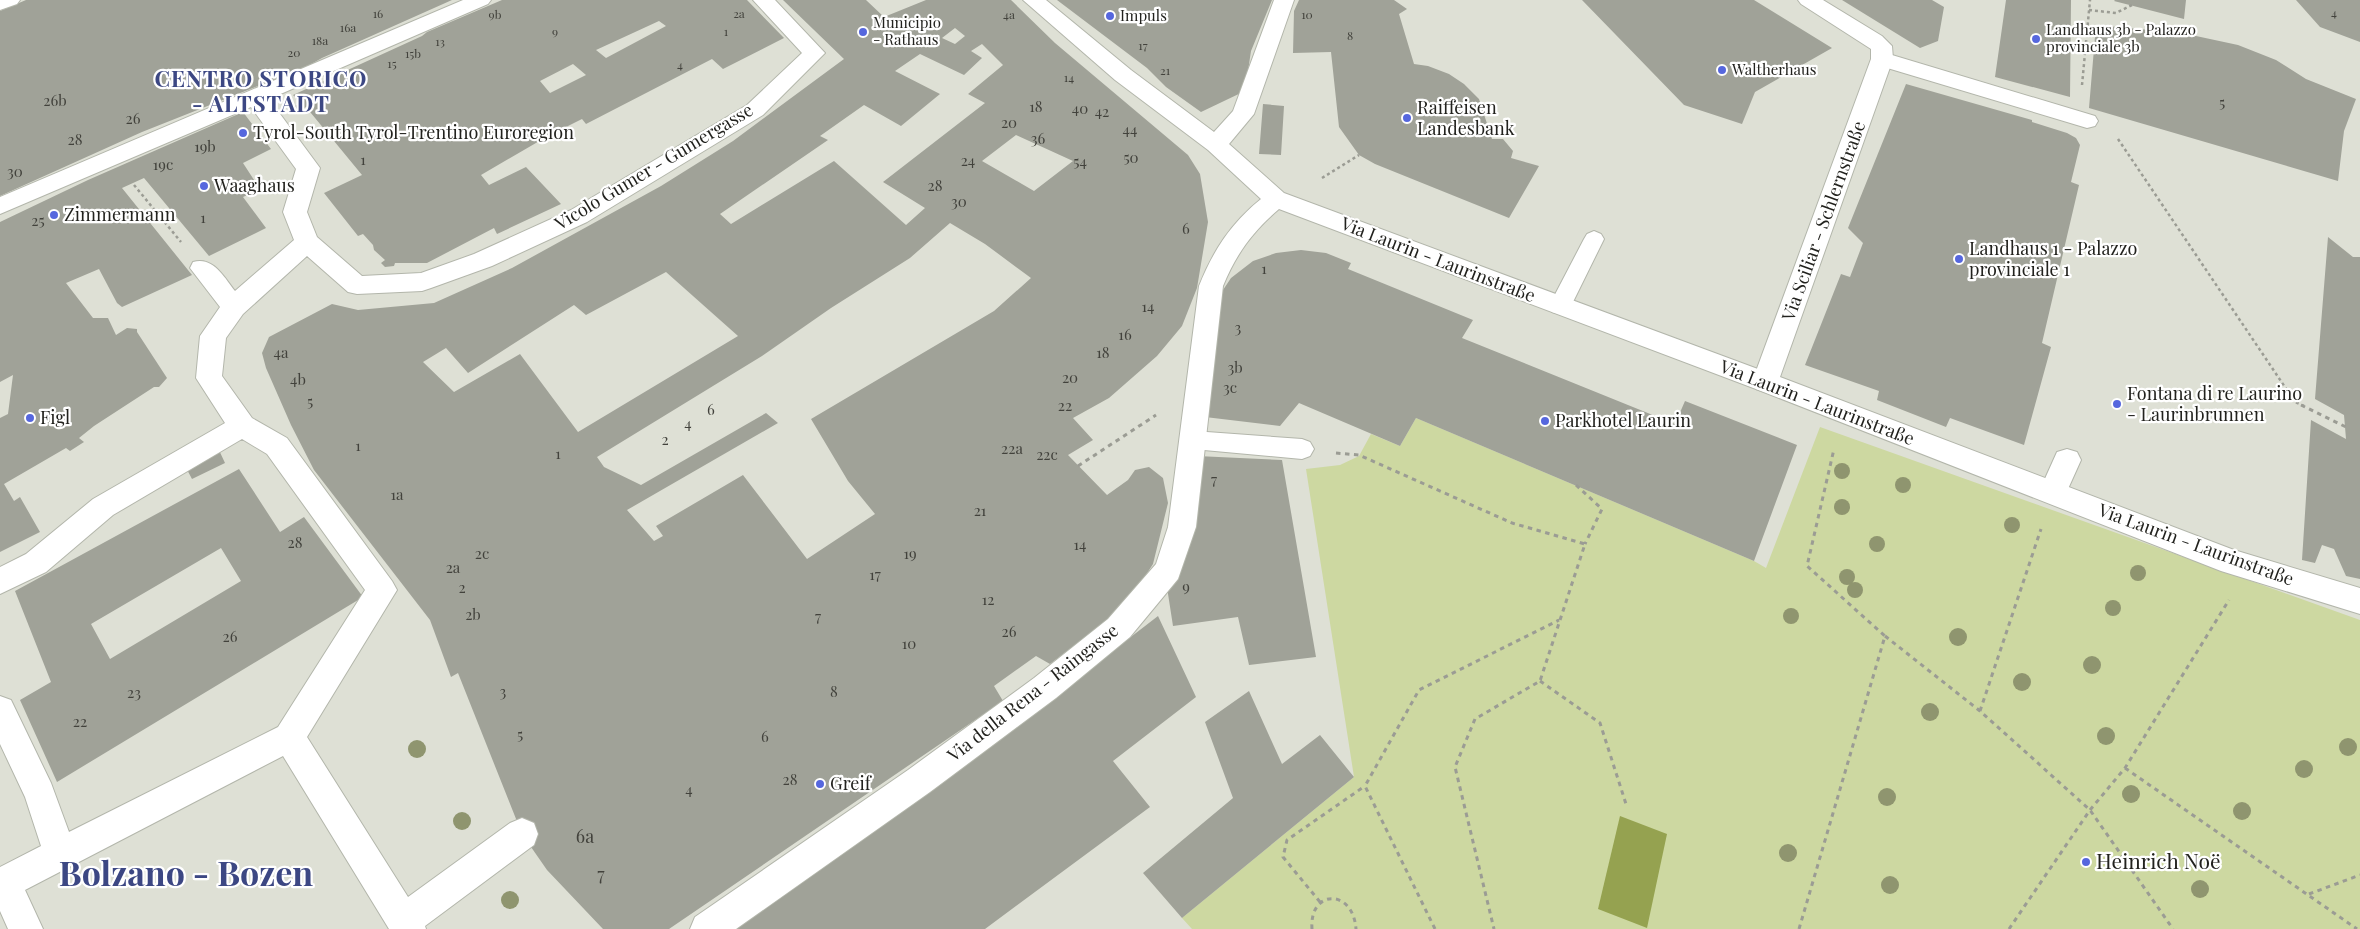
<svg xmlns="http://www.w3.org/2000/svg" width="2360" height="929" font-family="'Playfair Display',serif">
	<rect width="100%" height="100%" fill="#dee0d5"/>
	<!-- green -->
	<path fill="#cdd8a1" d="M1416 418 1754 561 1766 568 1820 427 2360 620V929H1192L1182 918 1354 777 1306 469 1340 465 1359 456 1371 434 1400 446Z"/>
	<!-- water -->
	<path fill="#95a250" d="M1620 816 1667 834 1647 928 1598 909Z"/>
	<!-- building -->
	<path fill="#a0a298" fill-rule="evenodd" d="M26 0H452L322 58 306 67 142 132 0 196V11Z
		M502 0H747L784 38 723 69 712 59 586 124 582 119 548 136 481 175 489 185 526 167 561 204 497 234 494 228 427 263H395L394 266 385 267 381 263 385 260 374 250 373 245 363 234 358 236 324 193 362 175 306 107 299 112 295 106 301 103 293 95 422 36 427 32ZM659 21 666 26 606 58 596 50ZM573 64 586 75 550 93 540 81Z
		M783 0H866L884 17 926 0H1011L1055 43 1188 155 1200 174 1208 222 1197 288 1182 326 1157 356 1109 398 1073 418 1093 440 1068 455 1107 495 1128 480 1135 470 1149 467 1163 478 1168 503 1153 564 1126 606 1050 664 1036 656 994 686 1003 701 669 929H603L547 870 522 834 458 673 451 677 430 620 314 470 291 425 266 368 262 353 269 337 332 304 358 310 434 303 512 268 661 186 733 141 844 59ZM955 28 965 36 955 44 942 38ZM982 44 1003 65 968 94 985 103 883 182 925 208 906 225 834 161 731 224 720 214 828 140 820 136 864 105 901 126 940 94 895 71 920 54 964 75 982 58 971 51ZM1016 135 1073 161 1034 191 982 161ZM950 223 985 244 1031 278 994 311 811 419 848 481 875 514 807 559 743 475 656 526 663 536 654 541 627 510 778 423 766 413 641 485 604 467 597 457 762 356 831 308 910 258ZM666 272 738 336 578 432 520 354 454 392 423 362 446 348 468 373 574 305 586 315Z
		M1057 0H1272L1251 51 1245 91 1201 112 1166 87 1147 68Z
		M1299 0H1394L1407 9 1399 14 1414 64 1428 66 1449 74 1464 84 1479 99 1492 139H1503L1513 151 1511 158 1539 166 1509 218 1375 164 1359 155 1339 127 1331 52 1293 53 1294 11Z
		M1582 0H1754L1832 48 1755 92 1742 124 1684 105Z
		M1842 0H1932L1944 7 1938 41 1920 48Z
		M2006 0H2071L2070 97 1995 77Z
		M2115 0H2186L2184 19 2114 1Z
		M2296 0H2360V42L2320 27Z
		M2096 25 2182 33 2238 45 2276 60 2306 79 2356 99 2344 131 2338 181 2089 108Z
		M1906 84 2032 120V122L2067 133 2076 138 2080 145 2071 182 2079 185 2042 343 2051 347 2024 445 1950 418 1946 427 1877 400 1879 391 1805 365 1841 274 1850 277 1863 243 1848 228Z
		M1263 104 1284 106 1281 155 1259 154Z
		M243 112 271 149 243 163 260 189 243 197 266 228 209 256 144 178 122 188 192 275 122 307 117 303 99 269 66 283 93 318H108L116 335 127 328 137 329V332L167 378 159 387H154L94 426 79 438 84 442 70 451 66 448 4 484 14 501 20 497 40 532 0 552V418L8 414 13 375 0 382V222L88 180Z
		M2328 237 2353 257H2360V579L2346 576 2334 549 2322 545 2315 563 2302 560 2311 420 2346 439 2344 415 2315 399Z
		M1301 250 1326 253 1351 263 1348 269 1473 320 1462 338 1675 424 1685 401 1797 445 1754 561 1416 418 1400 446 1299 403 1280 426 1205 417 1221 293 1231 278 1253 261 1276 253Z
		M218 448 225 463 192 479 184 464Z
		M1197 456 1282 460 1316 657 1249 665 1238 617 1173 626 1166 581Z
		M239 469 280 532 304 517 363 597 57 782 20 700 51 682 15 591ZM221 548 241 581 110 659 91 624Z
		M1158 616 1196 697 1113 761 1150 807 985 929H732L1057 694Z
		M1249 691 1282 764 1320 735 1354 777 1182 918 1143 873 1233 798 1205 722Z"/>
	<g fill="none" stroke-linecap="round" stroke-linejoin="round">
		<defs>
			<path id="service" d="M1594 231 1601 234 1604 239 1571 306 1568 312 1560 314 1552 312 1549 306 1584 239 1587 234Z
				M1193 431 1302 439 1310 442 1314 449 1310 456 1302 459 1193 449 1185 447 1181 440 1185 433Z"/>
			<path id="pedestrian" d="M0 0H20L17 4 0 10Z
				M463 0H491L488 4 269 99 320 168 307 212 317 237 362 276 421 273 474 254 571 210 747 105 802 53 753 0H775L825 53 763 115 587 222 492 266 431 288 422 291 357 294 348 292 307 256 243 314 226 338 222 376 252 418 287 438 392 581 397 590 307 737 408 897 510 823 522 818 534 823 538 834 534 845 425 926 426 929H389L283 756 25 890 43 929H8L0 911V867L41 846 25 797 0 744V696L11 700 51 783 69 832 278 727 365 590 267 454 242 439 113 515 46 572 0 594V567L26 554 93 499 225 423 196 378 200 336 220 307 190 268 193 262C213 256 224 277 235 291L294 240 283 212 296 169 251 107 0 214V197Z
				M1023 0H1046L1131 70 1214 132 1233 111 1274 0H1294L1254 114 1229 144 1284 193 1774 375 1778 382 1774 389 1765 392 1756 389 1279 209C1253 231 1236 254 1223 286L1196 527 1178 579 1130 637 1056 698 930 792 736 929H690L695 917 908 770 1034 678 1108 619 1156 564 1168 527 1199 286C1213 251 1231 223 1261 199L1208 150 1115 80Z
				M1882 52 2095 116 2098 121 2095 126 2087 128 1874 64 1871 59 1874 54Z
				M2067 449 2077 452 2081 460 2063 500 2053 504 2043 500 2039 492 2057 452Z"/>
			<path id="minor" d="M1798 0H1823L1882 36 1892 46 1893 59 1780 377 2234 550 2360 588V614L2221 571 1756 389 1752 382 1871 59V49L1801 4Z"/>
		</defs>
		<!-- service casing -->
		<use href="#service" stroke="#b3b6ab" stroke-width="2"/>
		<!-- pedestrian casing -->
		<use href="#pedestrian" stroke="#b3b6ab" stroke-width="2"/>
		<!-- minor casing -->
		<use href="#minor" stroke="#b3b6ab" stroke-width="2"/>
		<!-- path-far1 -->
		<path stroke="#9b9c94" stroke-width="2.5" stroke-dasharray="3 3" stroke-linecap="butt" d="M2089 10 2116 13 2132 5
			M2082 85 2090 0
			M2118 139 2295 402 2304 406
			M1322 178 1359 155
			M134 185 181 242"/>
		<!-- path -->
		<path stroke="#9b9c94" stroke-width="3" stroke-dasharray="4.5 4.5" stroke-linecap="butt" d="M2301 405 2346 427
			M1336 453 1359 455 1512 523 1585 544 1540 681 1475 719 1455 767 1494 929
			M1078 466 1156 415
			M1576 485 1602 509 1585 544
			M1885 636 1980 711 2090 810 2173 929
			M1540 681 1600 723 1626 804
			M1980 711 2041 529
			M2125 768 2357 929
			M2309 894 2360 875
			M1320 902 1283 857 1287 840 1365 786
			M1312 929C1309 889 1353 888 1356 929
			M1435 929 1365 786 1419 690 1559 620
			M1799 929 1885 636 1807 566 1834 449
			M2009 929 2090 810 2125 768 2229 600"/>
		<!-- service -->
		<use href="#service" fill="#fff" fill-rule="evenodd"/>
		<!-- pedestrian -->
		<use href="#pedestrian" fill="#fff" fill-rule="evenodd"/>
		<!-- minor -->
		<use href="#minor" fill="#fff" fill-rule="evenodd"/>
	</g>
	<!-- trees -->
	<g fill="#8f956f">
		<circle cx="1842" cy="471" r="8"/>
		<circle cx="1903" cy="485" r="8"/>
		<circle cx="1842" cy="507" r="8"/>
		<circle cx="2012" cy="525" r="8"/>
		<circle cx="1877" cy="544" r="8"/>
		<circle cx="2138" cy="573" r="8"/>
		<circle cx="1847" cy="577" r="8"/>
		<circle cx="1855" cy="590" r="8"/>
		<circle cx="2113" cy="608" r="8"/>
		<circle cx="1791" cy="616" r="8"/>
		<circle cx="1958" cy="637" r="9"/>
		<circle cx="2092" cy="665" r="9"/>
		<circle cx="2022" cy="682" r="9"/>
		<circle cx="1930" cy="712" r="9"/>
		<circle cx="2106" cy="736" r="9"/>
		<circle cx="2348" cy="747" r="9"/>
		<circle cx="417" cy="749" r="9"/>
		<circle cx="2304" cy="769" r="9"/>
		<circle cx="2131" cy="794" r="9"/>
		<circle cx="1887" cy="797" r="9"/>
		<circle cx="2242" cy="811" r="9"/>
		<circle cx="462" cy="821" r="9"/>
		<circle cx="1788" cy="853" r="9"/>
		<circle cx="1890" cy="885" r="9"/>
		<circle cx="2200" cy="889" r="9"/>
		<circle cx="510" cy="900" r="9"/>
	</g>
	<!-- markers -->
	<g fill="#5667de" stroke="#fff" stroke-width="2">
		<circle cx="1110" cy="16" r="5"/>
		<circle cx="863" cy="32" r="5"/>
		<circle cx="2036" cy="39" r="5"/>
		<circle cx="1722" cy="70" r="5"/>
		<circle cx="1407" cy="118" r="5"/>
		<circle cx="243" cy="133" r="5"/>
		<circle cx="204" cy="186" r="5"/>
		<circle cx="54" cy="215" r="5"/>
		<circle cx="1959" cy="259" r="5"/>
		<circle cx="2117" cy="404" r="5"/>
		<circle cx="30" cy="418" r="5"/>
		<circle cx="1545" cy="421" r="5"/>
		<circle cx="820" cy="784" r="5"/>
		<circle cx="2086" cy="862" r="5"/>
	</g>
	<g text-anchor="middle" stroke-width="4.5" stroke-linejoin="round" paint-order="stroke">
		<!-- far-number labels -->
		<g font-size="12" fill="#42423c">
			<text x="2334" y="17">4</text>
			<text x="378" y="18">16</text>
			<text x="739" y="18">2a</text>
			<text x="495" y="19">9b</text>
			<text x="1009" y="19">4a</text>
			<text x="1307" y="19">10</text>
			<text x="348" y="32">16a</text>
			<text x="555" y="36">9</text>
			<text x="726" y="36">1</text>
			<text x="1350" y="40">8</text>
			<text x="320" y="45">18a</text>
			<text x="440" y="46">13</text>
			<text x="1143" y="50">17</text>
			<text x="294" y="57">20</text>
			<text x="413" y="58">15b</text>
			<text x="392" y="68">15</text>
			<text x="680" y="69">4</text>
			<text x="1165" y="75">21</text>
			<text x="1069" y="82">14</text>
		</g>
		<!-- far-poi labels -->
		<g font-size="15" fill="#22221e" stroke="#fff" text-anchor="start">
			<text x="1120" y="21">Impuls</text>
			<text x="873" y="28">Municipio<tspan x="873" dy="17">- Rathaus</tspan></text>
			<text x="2046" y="35">Landhaus 3b - Palazzo<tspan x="2046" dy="17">provinciale 3b</tspan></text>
			<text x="1732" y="75">Waltherhaus</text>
		</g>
		<!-- number labels -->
		<g font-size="15" fill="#42423c">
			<text x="55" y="106">26b</text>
			<text x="2222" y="108">5</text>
			<text x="1036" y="112">18</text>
			<text x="1080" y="114">40</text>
			<text x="1102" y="117">42</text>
			<text x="133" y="124">26</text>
			<text x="1009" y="128">20</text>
			<text x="1130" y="135">44</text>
			<text x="1038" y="144">36</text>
			<text x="75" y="145">28</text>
			<text x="205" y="152">19b</text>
			<text x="1131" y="163">50</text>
			<text x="363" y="165">1</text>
			<text x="968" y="166">24</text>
			<text x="1080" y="167">54</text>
			<text x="163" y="170">19c</text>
			<text x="15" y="177">30</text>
			<text x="935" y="191">28</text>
			<text x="959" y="207">30</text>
			<text x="203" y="223">1</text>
			<text x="38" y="226">25</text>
			<text x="1186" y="234">6</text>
			<text x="1264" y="274">1</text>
			<text x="1148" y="312">14</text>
			<text x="1238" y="333">3</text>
			<text x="1125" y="340">16</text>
			<text x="281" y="358">4a</text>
			<text x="1103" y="358">18</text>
			<text x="1235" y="373">3b</text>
			<text x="1070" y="383">20</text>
			<text x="298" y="385">4b</text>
			<text x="1230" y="393">3c</text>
			<text x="310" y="407">5</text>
			<text x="1065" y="411">22</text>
			<text x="711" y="415">6</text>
			<text x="688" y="429">4</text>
			<text x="665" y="445">2</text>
			<text x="358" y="451">1</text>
			<text x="1012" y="454">22a</text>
			<text x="558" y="459">1</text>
			<text x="1047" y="460">22c</text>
			<text x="1214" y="485">7</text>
			<text x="397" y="500">1a</text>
			<text x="980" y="516">21</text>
			<text x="295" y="548">28</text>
			<text x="1080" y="550">14</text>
			<text x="482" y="559">2c</text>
			<text x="910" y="559">19</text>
			<text x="453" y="573">2a</text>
			<text x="875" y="580">17</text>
			<text x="1186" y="592">9</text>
			<text x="462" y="593">2</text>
			<text x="988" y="605">12</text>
			<text x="473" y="620">2b</text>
			<text x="818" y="622">7</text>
			<text x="1009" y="637">26</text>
			<text x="230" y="642">26</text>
			<text x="909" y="649">10</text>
			<text x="503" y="697">3</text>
			<text x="834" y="697">8</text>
			<text x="134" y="698">23</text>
			<text x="80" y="727">22</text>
			<text x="520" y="740">5</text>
			<text x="765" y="742">6</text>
			<text x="790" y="785">28</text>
			<text x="689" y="795">4</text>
		</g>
		<!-- poi labels -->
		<g font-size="18" fill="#22221e" stroke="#fff" text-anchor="start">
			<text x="1417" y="114">Raiffeisen<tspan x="1417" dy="21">Landesbank</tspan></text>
			<text x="253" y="139">Tyrol-South Tyrol-Trentino Euroregion</text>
			<text x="214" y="192">Waaghaus</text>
			<text x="64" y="221">Zimmermann</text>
			<text x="1969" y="255">Landhaus 1 - Palazzo<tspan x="1969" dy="21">provinciale 1</tspan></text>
			<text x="2127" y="400">Fontana di re Laurino<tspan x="2127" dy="21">- Laurinbrunnen</tspan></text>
			<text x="40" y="424">Figl</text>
			<text x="1555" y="427">Parkhotel Laurin</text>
			<text x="830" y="790">Greif</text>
		</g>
		<!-- street labels -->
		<g font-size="18" fill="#22221e" stroke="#fff">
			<text transform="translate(654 167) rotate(-31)" y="6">Vicolo Gumer - Gumergasse</text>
			<text transform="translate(1824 221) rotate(-70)" y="6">Via Sciliar - Schlernstraße</text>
			<text transform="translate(1438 260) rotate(21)" y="6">Via Laurin - Laurinstraße</text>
			<text transform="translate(1817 403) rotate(21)" y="6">Via Laurin - Laurinstraße</text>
			<text transform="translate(2196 545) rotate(20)" y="6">Via Laurin - Laurinstraße</text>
			<text transform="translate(1033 693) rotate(-38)" y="6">Via della Rena - Raingasse</text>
		</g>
		<!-- near-number labels -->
		<g font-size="18" fill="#42423c">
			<text x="585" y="843">6a</text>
			<text x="601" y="881">7</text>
		</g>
		<!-- near-poi labels -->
		<g font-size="21" fill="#22221e" stroke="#fff" text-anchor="start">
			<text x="2096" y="869">Heinrich Noë</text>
		</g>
		<!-- district labels -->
		<g font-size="22" font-weight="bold" letter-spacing="1" fill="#3c4783" stroke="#fff">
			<text x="261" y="87">CENTRO STORICO<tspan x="261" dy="25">- ALTSTADT</tspan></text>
		</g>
		<!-- near-town labels -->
		<g font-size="34" font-weight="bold" fill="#3c4783" stroke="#fff">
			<text x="186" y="886">Bolzano - Bozen</text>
		</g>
	</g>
</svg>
